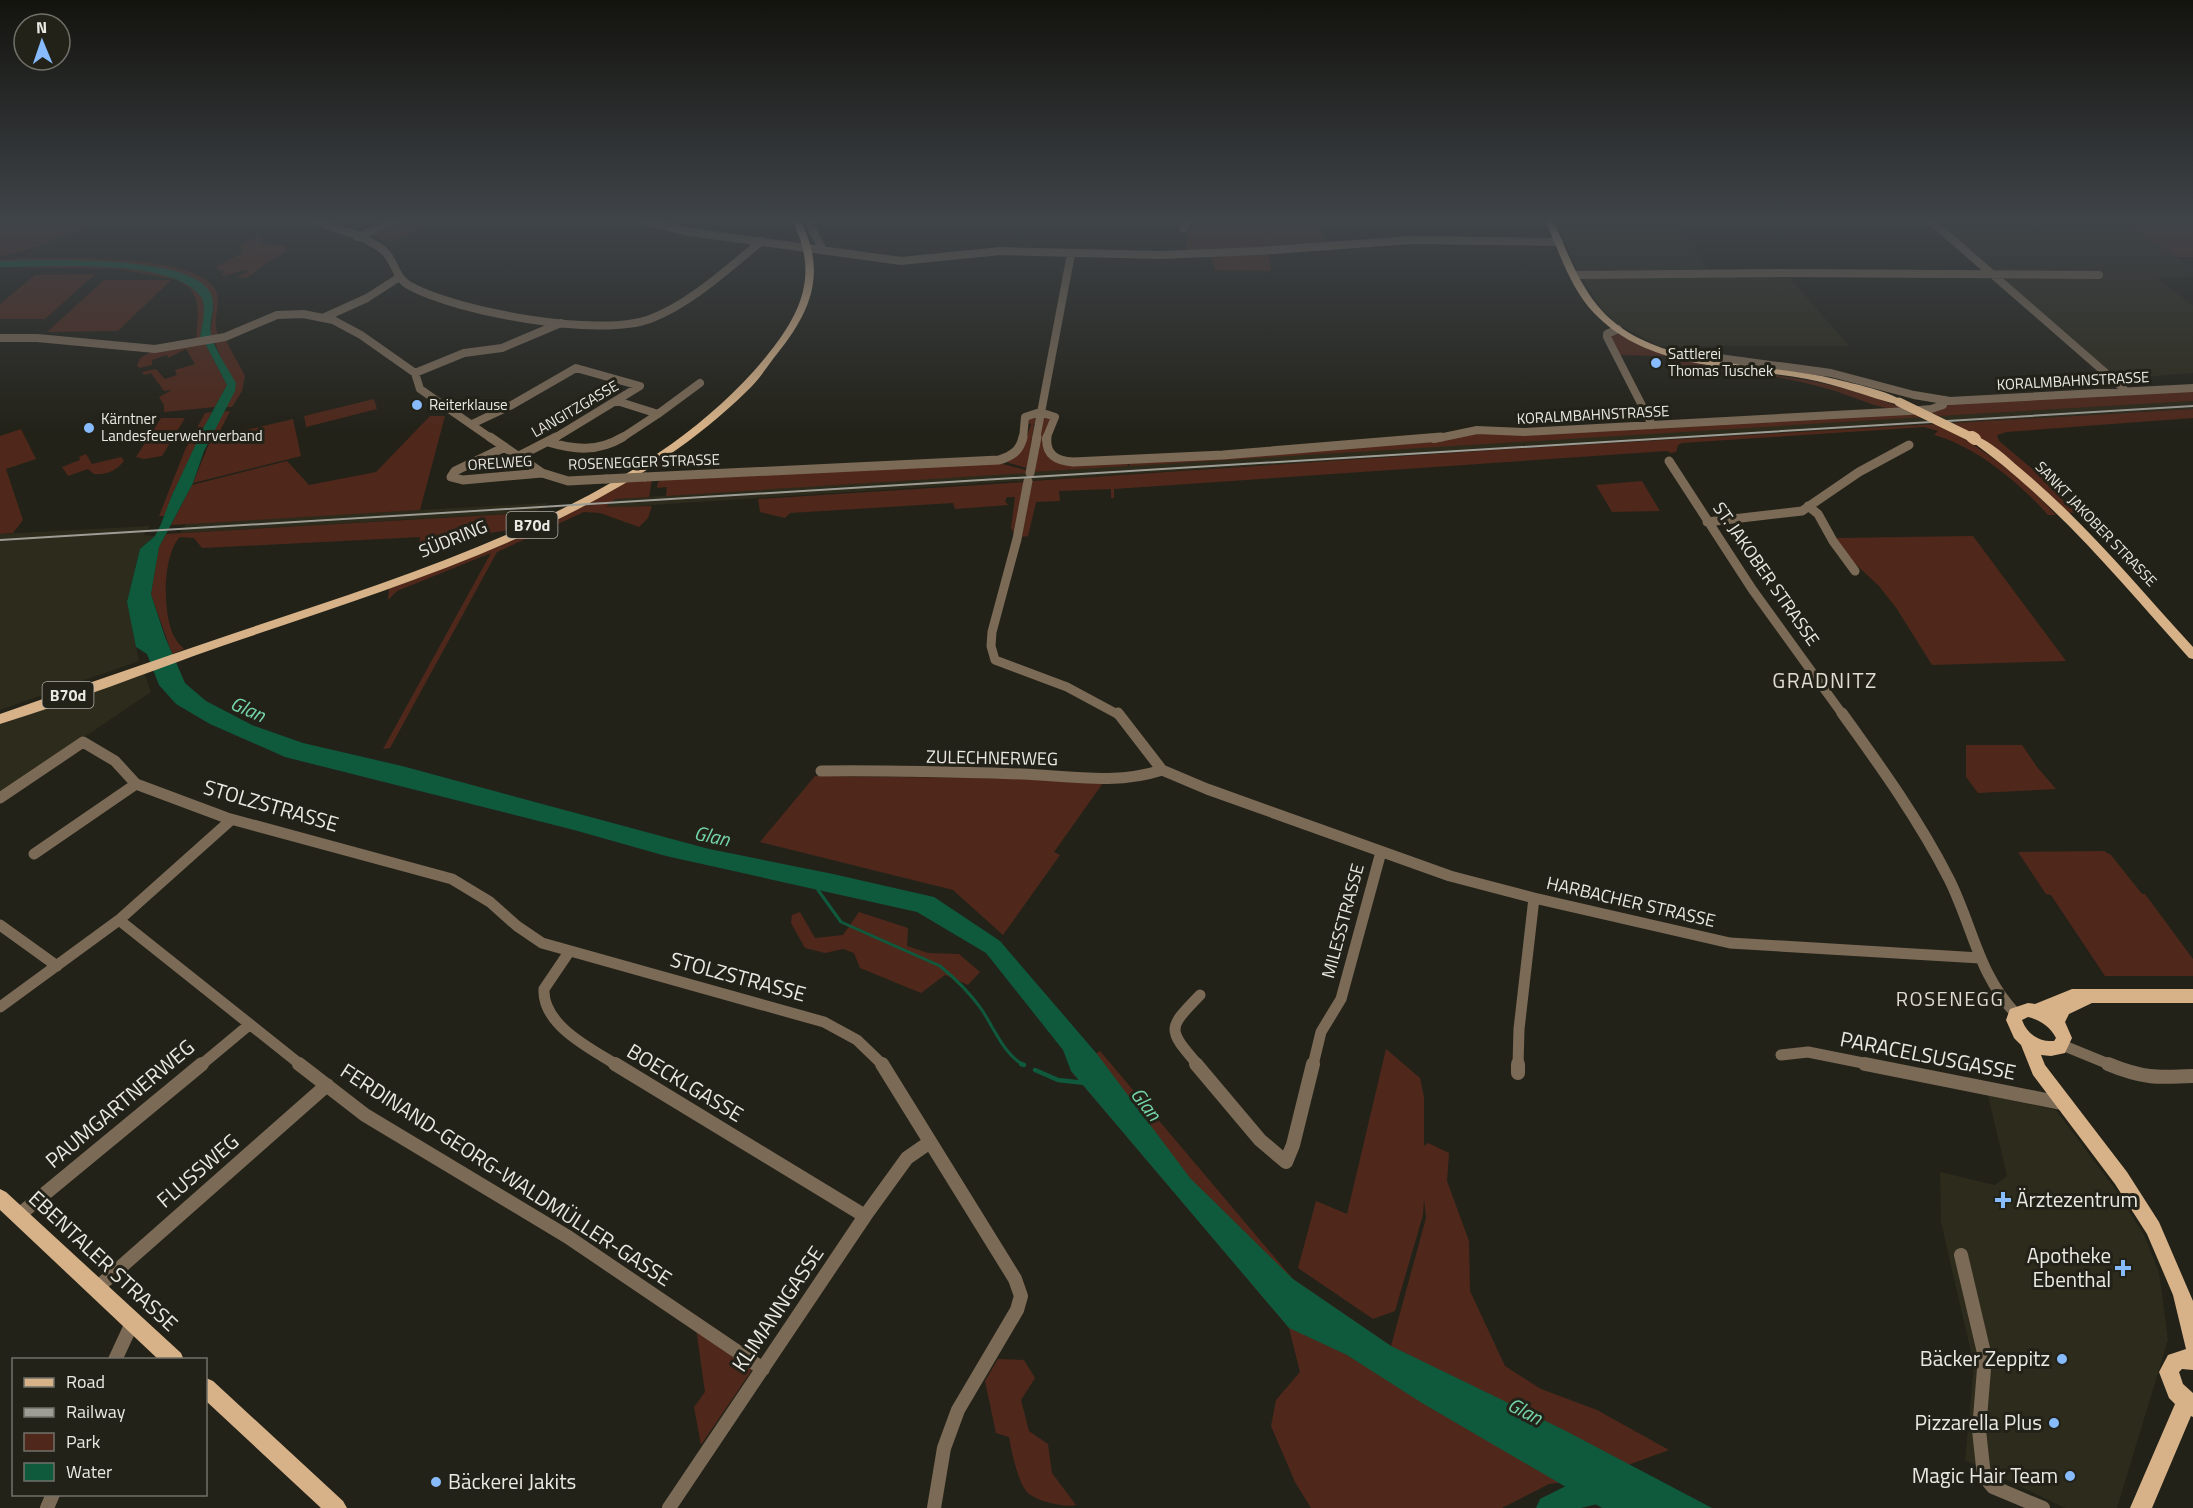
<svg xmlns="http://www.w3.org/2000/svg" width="2193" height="1508" font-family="'Titillium Web',sans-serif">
	<rect width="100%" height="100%" fill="#232219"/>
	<!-- built -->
	<path fill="#2d2b1c" d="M1555 220H1671L1710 270H1783L1849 346H1659L1616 323 1602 310 1577 269Z
		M1935 220H2122L2193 268V277L2157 278 2193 306V373L2129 378 2109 372Z
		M2193 401V409L1510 449 606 508 615 499 1522 440Z
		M548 503 535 512 180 533 186 524 198 522Z
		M150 526 144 535 155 536 140 549 127 602 139 661 0 710V534Z
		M144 673 151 692 0 794V724Z
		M1988 1095 2056 1110 2115 1189 2144 1235 2159 1272 2168 1340 2117 1508H2065L1965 1460 1974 1365 1941 1222 1940 1172 1995 1185 2007 1176Z"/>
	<!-- green -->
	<path fill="#4f281b" d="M0 220H86L93 224 39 246 0 257Z
		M399 220H436L396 241 388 242 369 233Z
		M1191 220H1320L1325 245 1185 252Z
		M2122 220H2193V257H2177Z
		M257 236 261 237 259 242 273 246 285 245 287 251C280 256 273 259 266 264 256 269 250 282 237 277L247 272 246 270 224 276 221 275 225 271 218 270 216 267 242 253 241 245Z
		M1269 252 1271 271 1215 270 1211 255Z
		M0 259C42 259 192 251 215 289 223 303 211 320 218 334L211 336 210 334 214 306 177 272 78 261H0Z
		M0 267C44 267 175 257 201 297 208 307 202 326 200 338L196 339 198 312 196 300 191 289 177 280 118 269Z
		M95 274 45 319H0V304L35 275Z
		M104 280H171L118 331 47 332Z
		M1614 334C1626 334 1662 354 1678 358 1720 370 1764 373 1806 380 1841 386 1875 397 1908 410 1882 412 1854 396 1828 389 1779 375 1728 368 1677 368L1667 356 1620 355 1610 337Z
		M225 339 245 376 242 391 232 407H225L235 391 214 341Z
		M205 343 227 385 215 407 164 412V405L159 397 172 390 164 391 151 373 144 375 142 372 156 369 165 379 177 375 175 370 195 364 186 349 168 358 167 355 152 360V365L139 368 137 365 140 358 151 352Z
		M2193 389V401L1939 416 1928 411 1955 403Z
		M374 399 377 409 306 427 304 416Z
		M2193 409V418L2007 432 1997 435 1999 441 2035 471 2063 500 2084 512 2069 513 1979 438 1953 423Z
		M230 411 217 437 293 419 301 456 193 483 222 412Z
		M212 412 172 495 165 516H159L185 450 205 413Z
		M1914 412 1924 417 1130 466 1129 463 1470 432Z
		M430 416H445L420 510 171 525 192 485 287 461 309 485 376 472Z
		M1051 416 1047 455 1127 463 1128 466 1033 472 1043 417Z
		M1037 417 1036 424H1033L1034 426 1027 468 1002 461 1027 436 1031 424 1027 423V418Z
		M161 418H185L162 456 144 459 136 457Z
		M1938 424C1983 448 2022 477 2056 515H2048C2020 483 1975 446 1934 435L1938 431 1924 427 1682 443 1678 445 1676 452 1671 453 1667 451 1114 489V498H1111V489L1059 491 1060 501 1036 502 1028 536 1022 537 1032 481 1510 449Z
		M21 429 36 459 6 469 23 520 13 533 0 534V436Z
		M86 454 92 464 121 457 124 461C116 471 107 475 94 474L88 469 68 476 62 467 80 460 79 457Z
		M999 463 1026 470V473L666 496 667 487 657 488 658 482 663 479Z
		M627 480H652L649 497 615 499 606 507 652 506 648 518 639 527 600 513 584 512 497 552 390 748 383 749 491 553 397 591 388 600 389 587 465 558Z
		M1642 481 1660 511 1612 512 1596 485Z
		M1024 482 1014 533 1011 528 1015 497H1007L1005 501 1008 505 955 509 953 503 790 513 785 518 760 512 758 499Z
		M543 512 504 531 481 534 453 546 419 547 420 537 202 548 194 538 180 537C162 555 162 617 175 638 177 642 181 646 184 649L172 654 151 594 159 547 166 534Z
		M1973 536 2066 661 1932 665 1897 609 1879 586 1849 558 1836 538Z
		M1966 745H2022L2037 767 2056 789 1978 793 1966 777Z
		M815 776 1049 779 1103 783 1054 852 1060 855 1003 935 953 890 760 842Z
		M2104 851 2111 855 2142 894H2145L2193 959V976H2105L2051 895 2046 894 2018 852Z
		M800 912 815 938 843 935 859 912 908 928 907 946 928 953 959 954 980 972 968 985 945 975 921 993 860 968 854 953 843 949 825 953 805 948 791 923 792 915Z
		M1386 1049 1420 1078 1424 1097V1146L1428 1143 1449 1153 1447 1181 1469 1241 1470 1291 1505 1366 1541 1389 1597 1410 1669 1450 1589 1479 1549 1484 1502 1508H1311L1295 1482 1271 1426 1276 1400 1300 1372 1289 1328 1071 1071 1100 1051 1293 1279 1391 1346 1426 1218 1424 1199 1423 1215 1395 1311 1373 1319 1298 1268 1316 1201 1347 1214Z
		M696 1328 754 1367 701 1445 694 1407 705 1392Z
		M998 1359 1024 1360 1035 1378 1021 1400 1029 1431 1048 1444 1052 1473 1076 1505C1065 1508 1035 1501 1027 1492 1018 1482 1011 1450 1009 1437L996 1433 985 1381Z"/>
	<!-- water -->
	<path fill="#0f593d" d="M0 261C40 261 193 253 211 294 217 308 208 321 211 334 212 345 230 372 236 383L235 391 204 451 193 483 159 547 151 594 165 637 185 683 206 701 252 725 303 743 402 766 709 849 833 874 934 897 1000 941 1097 1054 1190 1178 1293 1279 1391 1346 1566 1431 1712 1508H1602L1422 1403 1347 1355 1289 1328 1071 1071 1063 1050 986 953 917 912 666 856 574 830 285 757 210 724 176 704 159 685 147 654 136 647 127 602 140 549 155 536 161 524 172 495 204 427 227 385 205 343 200 338C202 326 207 307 201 297 175 257 44 267 0 267Z"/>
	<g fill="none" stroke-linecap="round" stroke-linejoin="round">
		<!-- stream-far1 -->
		<path stroke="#0f593d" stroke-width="3" d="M818 890 841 922 940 966C956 979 970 993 982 1010 994 1028 1004 1055 1024 1065"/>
		<!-- stream -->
		<path stroke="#0f593d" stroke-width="4.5" d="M1021 1064 1024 1065
			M1035 1070 1058 1080 1085 1083"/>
		<!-- river -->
		<path fill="#0f593d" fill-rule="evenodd" d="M1601 1479 1610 1483 1614 1492 1610 1501 1581 1508H1536L1540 1499 1570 1484Z"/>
		<!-- minor-far3 -->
		<path stroke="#7b6a56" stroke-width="8" d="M312 220C332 227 373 238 386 253 396 264 396 279 410 286 458 312 599 338 650 319 692 303 728 268 762 241
			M639 220 690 232 901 261 1000 251 1160 255 1258 251 1411 240 1559 242
			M810 220V225L823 250
			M1930 220 2123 388
			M1184 229 1186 220
			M357 237 396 220
			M1576 275 1780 273 2099 275
			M325 317 367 298 398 278
			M1618 329 1607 334V337L1652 425
			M0 338H37L155 349 225 337 277 315 303 314 333 320 361 335 415 373 420 389 492 439
			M1716 363 1719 358 1831 373 1914 395 1950 401 2193 388
			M415 373 464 353 502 348 561 323
			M617 401 658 414 620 439
			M658 414 700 383
			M472 424 510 406 576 368 640 386 553 439
			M1023 439 1025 417 1040 412 1055 417 1046 439
			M1036 439 1071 254
			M1434 439 1477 430 1524 432 1908 411 1931 409 1943 405 1945 400"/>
		<!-- minor-far2 -->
		<path stroke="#7b6a56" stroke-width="9" d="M490 437 542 473 568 481 606 479
			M1047 437C1045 455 1057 461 1073 462L1223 455 1441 437
			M548 442C575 450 598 452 623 437
			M505 447 455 471 451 477 463 480 542 473
			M519 456 556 437
			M1669 461 1752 589 1843 715
			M1030 473 1037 437
			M645 477 999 460C1012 456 1020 451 1023 437
			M1028 481 1017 539 992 632 991 646 995 660 1067 687 1119 715
			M1808 506 1818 514 1833 541 1855 571
			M1707 522 1802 511 1859 472 1909 445"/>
		<!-- minor-far1 -->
		<path stroke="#7b6a56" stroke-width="11" d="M1118 713 1162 770 1207 789 1450 876 1534 898 1730 943 1980 958
			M1842 713C1881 767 1919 820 1949 879 1973 927 1978 974 2016 1014
			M821 771C888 770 955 772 1022 774 1069 776 1117 785 1162 770
			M0 798 83 742 115 761 136 784 227 818 452 879 490 902 517 926 542 943 824 1022 857 1040 883 1065
			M34 854 136 784
			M119 920 301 1065
			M0 925 57 966
			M569 952 544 989C542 1025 591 1049 617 1065
			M0 1007 119 920 231 820
			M2062 1045 2111 1065
			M1781 1055 1808 1052 1873 1065
			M201 1065 249 1025
			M1198 1065C1167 1029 1167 1029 1200 995
			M1313 1065 1321 1032 1341 999 1381 852
			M1518 1065 1519 1029 1534 898"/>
		<!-- minor -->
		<path stroke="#7b6a56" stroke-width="14" d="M299 1064 365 1115 568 1237 763 1369
			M615 1064 865 1216
			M882 1064 1015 1279 1021 1296 1017 1310 958 1410 944 1448 934 1508
			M1196 1064 1260 1140 1286 1162 1293 1145 1313 1064
			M1865 1064 2066 1104
			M2108 1064C2142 1078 2156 1078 2193 1076
			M1518 1073V1064
			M19 1215 202 1064
			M1961 1255 1985 1357 1979 1430 1984 1476 1993 1487 2043 1508
			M97 1288 327 1085
			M115 1360 133 1321
			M47 1508 53 1494
			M669 1508 865 1216 907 1158 930 1142"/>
		<!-- major -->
		<path fill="#d7b288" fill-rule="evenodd" d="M792 220H800C829 275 809 315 773 359 765 370 757 382 747 391 611 525 399 585 222 646 148 672 75 701 0 724V714C76 687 153 661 229 635 408 574 641 508 765 358 801 314 820 275 792 220Z
			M1545 220H1553C1566 249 1577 280 1597 305 1649 370 1761 361 1835 379 1854 384 1890 391 1904 402L1899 405C1868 397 1839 385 1807 379 1735 366 1648 370 1594 313 1570 288 1559 251 1545 220Z
			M1975 436C1991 441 2007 457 2020 468 2084 521 2137 586 2193 647V659L2189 658C2120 581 2056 502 1971 441V437Z
			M2072 989H2193V1003H2092L2069 1014 2065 1022 2072 1038 2065 1053 2051 1056 2041 1055 2045 1065 2127 1172 2159 1222 2193 1301V1370L2182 1369 2179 1372 2183 1384 2193 1393V1417L2191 1416 2152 1508H2130L2175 1404 2169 1398 2159 1372 2168 1355 2186 1349 2173 1295 2147 1234 2115 1184 2033 1075 2021 1045 2014 1038 2006 1020 2010 1009 2028 1003 2035 1004ZM2028 1017C2040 1020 2050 1026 2056 1038L2054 1041C2039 1042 2027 1034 2022 1020Z
			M0 1189 6 1192 181 1353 184 1360H159L0 1210Z
			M206 1378 213 1381 343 1501 347 1508H321L206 1401Z"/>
		<!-- rail -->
		<path stroke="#9d9c95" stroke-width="2" d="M0 540 2193 406"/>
		<!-- minor-bridge -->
		<path stroke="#7b6a56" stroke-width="9" d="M606 479 645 477"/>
		<!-- major-bridge-far1 -->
		<path stroke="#d7b288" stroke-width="9" d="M1899 402 1975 439"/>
		<!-- major-bridge -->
		<path stroke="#d7b288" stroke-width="12" d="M1972 437 1975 439"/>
	</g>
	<!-- sky -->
	<linearGradient id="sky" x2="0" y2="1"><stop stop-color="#13130e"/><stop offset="0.51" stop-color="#3f4449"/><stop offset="1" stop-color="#3f4449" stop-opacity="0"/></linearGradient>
	<rect width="2193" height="431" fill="url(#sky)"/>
	<!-- markers -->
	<g fill="#87bbfc" stroke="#232219" stroke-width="2">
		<circle cx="1656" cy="363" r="6"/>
		<circle cx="417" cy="405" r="6"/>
		<circle cx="89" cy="428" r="6"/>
		<path d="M2000 1191h6v6h6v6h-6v6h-6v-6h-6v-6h6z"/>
		<path d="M2120 1259h6v6h6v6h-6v6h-6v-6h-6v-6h6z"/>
		<circle cx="2062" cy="1359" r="6"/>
		<circle cx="2054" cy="1423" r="6"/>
		<circle cx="2070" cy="1476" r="6"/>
		<circle cx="436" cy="1482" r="6"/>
	</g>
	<g text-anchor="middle" stroke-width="6" stroke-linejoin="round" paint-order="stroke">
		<!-- far-poi labels -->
		<g font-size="15" fill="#e9e8e2" stroke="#232219" text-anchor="start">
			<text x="1668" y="359">Sattlerei<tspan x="1668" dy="17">Thomas Tuschek</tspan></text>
			<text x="429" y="410">Reiterklause</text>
			<text x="101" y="424">Kärntner<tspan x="101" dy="17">Landesfeuerwehrverband</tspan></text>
		</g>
		<!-- far-street labels -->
		<g font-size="15" fill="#e9e8e2" stroke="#232219">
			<text transform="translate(2073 381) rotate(-3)" y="5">KORALMBAHNSTRASSE</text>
			<text transform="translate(575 409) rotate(-30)" y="5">LANGITZGASSE</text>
			<text transform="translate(1593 415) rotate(-3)" y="5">KORALMBAHNSTRASSE</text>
			<text transform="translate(644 462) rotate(-2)" y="5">ROSENEGGER STRASSE</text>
			<text transform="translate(500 463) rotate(-4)" y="5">ORELWEG</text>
			<text transform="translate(2096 524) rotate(46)" y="5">SANKT JAKOBER STRASSE</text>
		</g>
		<!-- shield labels -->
		<g fill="#232219" stroke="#aeada6" stroke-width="1.5">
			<rect x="506.5" y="512" width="51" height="26" rx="4.5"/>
			<rect x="42.5" y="682" width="51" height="26" rx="4.5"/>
		</g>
		<g font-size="16" font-weight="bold" fill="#e9e8e2">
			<text x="532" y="531">B70d</text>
			<text x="68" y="701">B70d</text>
		</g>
		<!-- street labels -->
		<g font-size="18" fill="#e9e8e2" stroke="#232219">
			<text transform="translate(453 539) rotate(-22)" y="6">SÜDRING</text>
			<text transform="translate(1766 574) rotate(55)" y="6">ST. JAKOBER STRASSE</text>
			<text transform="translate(992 758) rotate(1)" y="6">ZULECHNERWEG</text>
			<text transform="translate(1631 902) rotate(13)" y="6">HARBACHER STRASSE</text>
			<text transform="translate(1343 921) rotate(-75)" y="6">MILESSTRASSE</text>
		</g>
		<!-- water labels -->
		<g font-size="20" font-style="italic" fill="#74d6a9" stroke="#232219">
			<text transform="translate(248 709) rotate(24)" y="7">Glan</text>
			<text transform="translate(712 836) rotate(12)" y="7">Glan</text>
			<text transform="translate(1146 1104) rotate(52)" y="7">Glan</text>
			<text transform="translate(1525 1411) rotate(27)" y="7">Glan</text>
		</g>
		<!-- neighbourhood labels -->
		<g font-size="20" letter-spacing="1.5" fill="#dfddd1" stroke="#232219">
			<text x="1950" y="1006">ROSENEGG</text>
		</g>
		<!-- quarter labels -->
		<g font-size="21" letter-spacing="1.5" fill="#dfddd1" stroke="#232219">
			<text x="1825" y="688">GRADNITZ</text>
		</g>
		<!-- near-street labels -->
		<g font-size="21" fill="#e9e8e2" stroke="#232219">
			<text transform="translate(271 806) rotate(16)" y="7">STOLZSTRASSE</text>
			<text transform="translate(738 977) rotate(15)" y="7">STOLZSTRASSE</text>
			<text transform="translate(1928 1056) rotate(11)" y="7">PARACELSUSGASSE</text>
			<text transform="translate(685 1083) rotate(31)" y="7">BOECKLGASSE</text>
			<text transform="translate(120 1104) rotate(-40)" y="7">PAUMGARTNERWEG</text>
			<text transform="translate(198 1171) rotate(-41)" y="7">FLUSSWEG</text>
			<text transform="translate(506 1175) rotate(33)" y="7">FERDINAND-GEORG-WALDMÜLLER-GASSE</text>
			<text transform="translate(103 1261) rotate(43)" y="7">EBENTALER STRASSE</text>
			<text transform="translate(778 1309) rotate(-56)" y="7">KLIMANNGASSE</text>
		</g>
		<!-- near-poi labels -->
		<g font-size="21" fill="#e9e8e2" stroke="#232219" text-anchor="end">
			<text x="2016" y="1207" text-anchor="start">Ärztezentrum</text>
			<text x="2111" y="1263">Apotheke<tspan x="2111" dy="24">Ebenthal</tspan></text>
			<text x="2050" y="1366">Bäcker Zeppitz</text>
			<text x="2042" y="1430">Pizzarella Plus</text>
			<text x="2058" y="1483">Magic Hair Team</text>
			<text x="448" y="1489" text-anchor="start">Bäckerei Jakits</text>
		</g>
	</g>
	<!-- legend -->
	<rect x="12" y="1358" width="195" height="138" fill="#232219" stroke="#727169" stroke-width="1.5"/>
	<rect x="24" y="1378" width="30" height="9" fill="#d7b288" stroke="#727169" stroke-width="1.5"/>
	<text x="66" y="1388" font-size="18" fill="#e9e8e2">Road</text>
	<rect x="24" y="1408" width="30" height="9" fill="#9d9c95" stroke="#727169" stroke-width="1.5"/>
	<text x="66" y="1418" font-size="18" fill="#e9e8e2">Railway</text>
	<rect x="24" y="1433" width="30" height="18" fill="#4f281b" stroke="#727169" stroke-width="1.5"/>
	<text x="66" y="1448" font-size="18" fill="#e9e8e2">Park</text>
	<rect x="24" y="1463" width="30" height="18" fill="#0f593d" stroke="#727169" stroke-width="1.5"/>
	<text x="66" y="1478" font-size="18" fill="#e9e8e2">Water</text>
	<!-- north arrow -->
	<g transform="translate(42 42) rotate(358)"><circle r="28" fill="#232219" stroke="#727169" stroke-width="1.5"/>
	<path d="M0-4.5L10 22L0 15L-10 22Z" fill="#87bbfc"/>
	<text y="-9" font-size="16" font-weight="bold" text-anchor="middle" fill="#e9e8e2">N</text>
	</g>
</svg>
